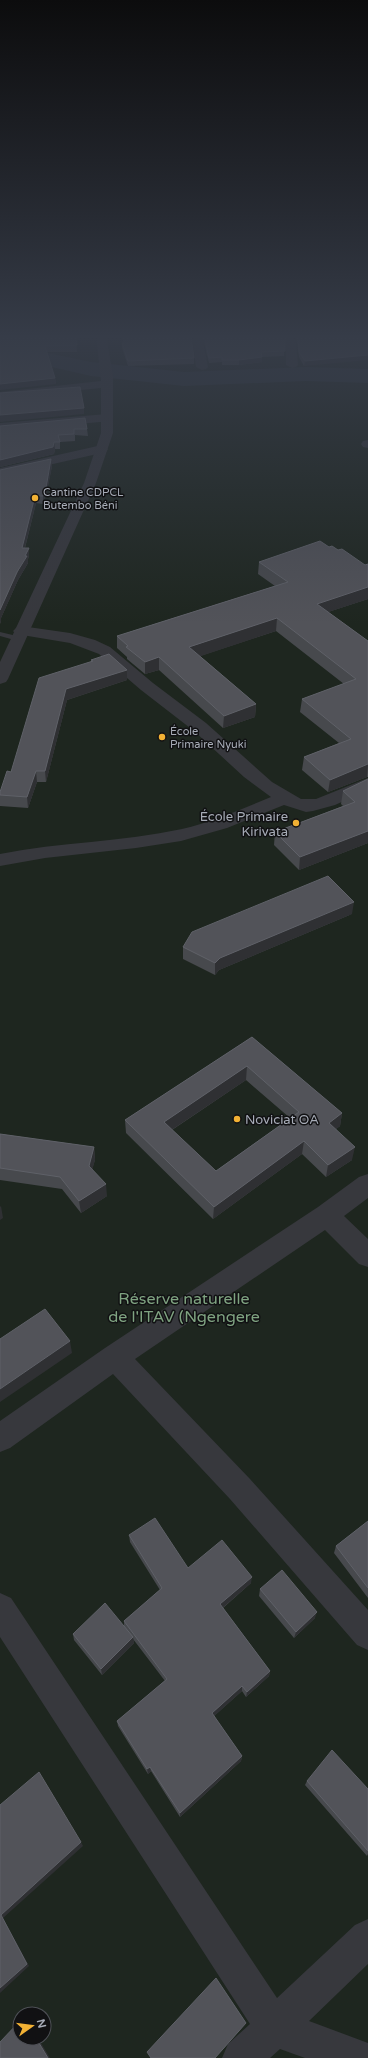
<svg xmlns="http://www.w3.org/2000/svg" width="368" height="2058" font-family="'Varela Round',sans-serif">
	<rect width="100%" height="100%" fill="#161618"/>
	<!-- green -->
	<path fill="#1e261f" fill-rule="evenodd" d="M0 335H368V2058H0ZM20 2014H44V2038H20Z"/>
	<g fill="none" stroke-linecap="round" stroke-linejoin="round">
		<!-- river -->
		<path fill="#2c353c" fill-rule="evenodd" d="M0 343 91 362 184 372 306 367 368 369V383L306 381 184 386 91 376 0 355Z"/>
		<!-- service -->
		<path fill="#37383d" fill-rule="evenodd" d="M0 632 21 637 22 639 18 641 0 636Z"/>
		<!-- minor -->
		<path fill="#37383d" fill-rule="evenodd" d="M192 335H202L208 367 206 369 202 370 196 367Z
			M283 335H293L296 343 298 365 296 367 292 368 286 365V343Z
			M107 414 111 415 113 418 111 421 0 431V423Z
			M368 440V448L363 447 361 444 363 441Z
			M102 445 108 449 106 452 0 476V468Z
			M21 626 70 633 95 640 110 647 153 683 206 723 272 782 301 799H316L368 778V790L335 805 313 811 306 812 284 805 227 828 181 841 136 848 45 858 0 866V854C60 842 122 842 182 829 212 822 242 809 271 797L244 777 194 731 141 690 99 654 70 643 16 634 13 631 16 628Z
			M368 1174V1198L344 1216 368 1239V1267L359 1264 325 1230 135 1359 250 1479 368 1610V1650L357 1645 230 1499 113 1374 10 1448 0 1452V1421L105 1348 318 1207 359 1177Z
			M0 1593 11 1598 277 1998 355 1925 368 1919V1964L309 2021 368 2043V2058H305L280 2049 270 2058H222L228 2044 250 2024 0 1637Z"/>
		<!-- tertiary -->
		<path fill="#37383d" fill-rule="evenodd" d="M96 335H106L113 376V433L96 483 8 679 6 682 0 684V662L84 483 101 433V388L0 398V392L101 381Z"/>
	</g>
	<!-- wall -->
	<path fill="#47494d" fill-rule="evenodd" d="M0 335H76L77 352H47L55 378 56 384Z
		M122 335H191L194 358V364L128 366 122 348V343H123Z
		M202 335H284V356L262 357V362L239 365H222V362L209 363Z
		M294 335H368L304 366 299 357 297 342Z
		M0 426 87 429 88 436 75 435V441L60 442V449H55L54 454 0 467Z
		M51 459 52 466 46 496H45L43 504 36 503 25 548H29V556L28 559V563L18 580 1 618V621L0 624V470Z
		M329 547 338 550 365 565 368 564V599L328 612 368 641V777H367L328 792 302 770 304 757 339 743 300 712 302 699 344 684 276 631 200 656 256 704 255 717 223 728 159 670 145 674 127 659V657L117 648V636L275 586 258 574 259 562Z
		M91 660 127 680 67 700 46 782H37L28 808 0 806V792L11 772 91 662Z
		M368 779V843L299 870 274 845 275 832 343 806 341 804 343 791Z
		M352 914 219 970 215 975 183 959V947Z
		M252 1037 342 1113 340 1126 336 1129 352 1160 326 1177 302 1154 213 1219 126 1133 125 1120ZM246 1080 290 1118 216 1171 172 1130Z
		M0 1134 94 1147 95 1160 92 1169 107 1196 81 1213 62 1189 0 1180Z
		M368 1521V1598L334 1553 336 1546Z
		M129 1535 188 1568 251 1583 223 1608 270 1671 269 1676 246 1697 242 1691 214 1716 242 1756 241 1761 180 1817 151 1771 148 1774 118 1726 117 1721 165 1681 133 1639 134 1643 102 1675 74 1640 73 1634 124 1626V1621L160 1590 130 1542Z
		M260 1589 315 1618 294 1638 259 1596Z
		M307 1781 368 1789V1854L367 1856 305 1785Z"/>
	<!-- shaded-wall -->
	<path fill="#2f3033" d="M368 355V360L304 366 305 361Z
		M262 357V362L239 365V360Z
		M55 378 56 384 0 390V384Z
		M84 408V414L0 422V415Z
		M54 442 55 449 54 454 0 467V460Z
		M51 459 52 466 46 496V488Z
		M44 488 45 496 43 504V496Z
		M35 496 36 503 23 555 22 548Z
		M29 548V556L28 559V563L18 580 1 618V621L0 624V610Z
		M368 587V599L316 616 317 604Z
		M277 618 276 631 189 660V647Z
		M159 657V670L145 674V662Z
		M127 670V680L67 700 46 782 45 771 66 689Z
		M256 704 255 717 223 728 224 716Z
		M368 764 367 777 328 792 330 780Z
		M36 771 37 782 28 808 27 797Z
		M368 831V843L299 870 300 857Z
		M354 902 352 914 219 970 215 975V963L220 958Z
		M247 1066 246 1080 164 1135V1122Z
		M342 1113 340 1126 327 1136 329 1123Z
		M304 1141 302 1154 213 1219 214 1207Z
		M94 1147 95 1160 90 1178 89 1166Z
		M355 1147 352 1160 326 1177 328 1165Z
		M106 1184 107 1196 81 1213 79 1201Z
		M1 1206 3 1218 0 1220V1207Z
		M70 1341 72 1353 0 1402V1389Z
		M252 1577 251 1583 220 1610V1604Z
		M317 1612 315 1618 294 1638 296 1632Z
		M133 1637 134 1643 102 1675 101 1669Z
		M270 1671 269 1676 246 1697 247 1692Z
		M242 1686V1691L212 1718V1713Z
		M242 1756 241 1761 180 1817V1813Z
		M150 1767 151 1771 148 1774 147 1769Z
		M81 1842 83 1846 3 1918 29 1966 0 1993 1 1915Z
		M36 2038H38L50 2058H48Z"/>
	<!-- building -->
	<path fill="#525359" stroke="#5f6168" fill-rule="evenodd" d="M0 335H76L77 345 45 346 55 378 0 384Z
		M123 335H191L194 358 128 361 122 343H124Z
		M204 335H284L285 338V351L261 352 262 357 239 360H222V357L209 358Z
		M297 335H368V355L305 361 299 352 298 338Z
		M80 387 84 408 0 415V393Z
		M85 418 87 429H74V434L58 435 60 442H54L53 447 0 460V426Z
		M51 459 46 488H44L43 496H35L22 548H29L25 556H27L17 572 0 610V470Z
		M320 541 329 547 332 546 338 550 342 549 365 565 368 564V587L317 604 368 641V764L330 780 304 757 351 739 302 699 356 679 277 618 189 647 256 704 224 716 159 657 145 662 126 647 128 646 117 636 288 582 259 562Z
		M109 654 127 670 66 689 45 771H36L27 797 0 795V792L7 771 11 772 39 678 93 661 91 660Z
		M368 779V831L300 857 275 832 355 802 343 791Z
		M328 876 354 902 220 958 215 963 183 947 192 932Z
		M252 1037 342 1113 329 1123 355 1147 328 1165 304 1141 214 1207 125 1120ZM247 1066 299 1112 216 1171 164 1122Z
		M0 1134 94 1147 89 1166 106 1184 79 1201 60 1177 0 1168Z
		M45 1309 70 1341 0 1389V1339Z
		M155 1518 188 1568 222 1540 252 1577 220 1604 270 1671 247 1692 242 1686 212 1713 242 1756 180 1813 150 1767 147 1769 117 1721 167 1679 124 1621 162 1588 129 1535Z
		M368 1521V1588L336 1546Z
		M282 1570 317 1612 296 1632 260 1589Z
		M105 1603 133 1637 101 1669 73 1634Z
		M332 1750 368 1789V1851L307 1781Z
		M39 1772 81 1842 1 1915 27 1964 0 1988V1805Z
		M216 1978 246 2023 215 2058H151L147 2052Z
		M20 2021V2038H36L48 2058H0V2042Z"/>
	<!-- sky -->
	<linearGradient id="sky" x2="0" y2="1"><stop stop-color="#0c0c0d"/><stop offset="0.54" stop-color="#363c48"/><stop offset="1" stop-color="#363c48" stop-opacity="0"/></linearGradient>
	<rect width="368" height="624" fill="url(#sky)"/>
	<!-- markers -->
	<g fill="#f2b134" stroke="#111113" stroke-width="1.5">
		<circle cx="35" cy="498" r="4"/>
		<circle cx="162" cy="737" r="4"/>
		<circle cx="296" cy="823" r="4"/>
		<circle cx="237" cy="1119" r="4"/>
	</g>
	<g text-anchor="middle" stroke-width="3" stroke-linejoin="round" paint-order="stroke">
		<!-- far-poi labels -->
		<g font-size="11" fill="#a8adb8" stroke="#111113" text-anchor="start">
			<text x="43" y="496">Cantine CDPCL<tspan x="43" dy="13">Butembo Béni</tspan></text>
			<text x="170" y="735">École<tspan x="170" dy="13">Primaire Nyuki</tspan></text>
		</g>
		<!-- poi labels -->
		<g font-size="13" fill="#a8adb8" stroke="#111113" text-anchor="end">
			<text x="288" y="821">École Primaire<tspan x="288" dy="15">Kirivata</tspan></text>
			<text x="245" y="1124" text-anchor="start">Noviciat OA</text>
		</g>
		<!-- near-park labels -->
		<g font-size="16" fill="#7fa381" stroke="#111113">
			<text x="184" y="1304">Réserve naturelle<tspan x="184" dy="18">de l'ITAV (Ngengere</tspan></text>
		</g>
	</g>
	<!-- north arrow -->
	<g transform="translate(32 2026) rotate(76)"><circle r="19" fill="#111113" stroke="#4d4f55"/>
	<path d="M0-3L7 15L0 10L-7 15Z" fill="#f2b134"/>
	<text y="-6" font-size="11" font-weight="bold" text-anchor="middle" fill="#a8adb8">N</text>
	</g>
</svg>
